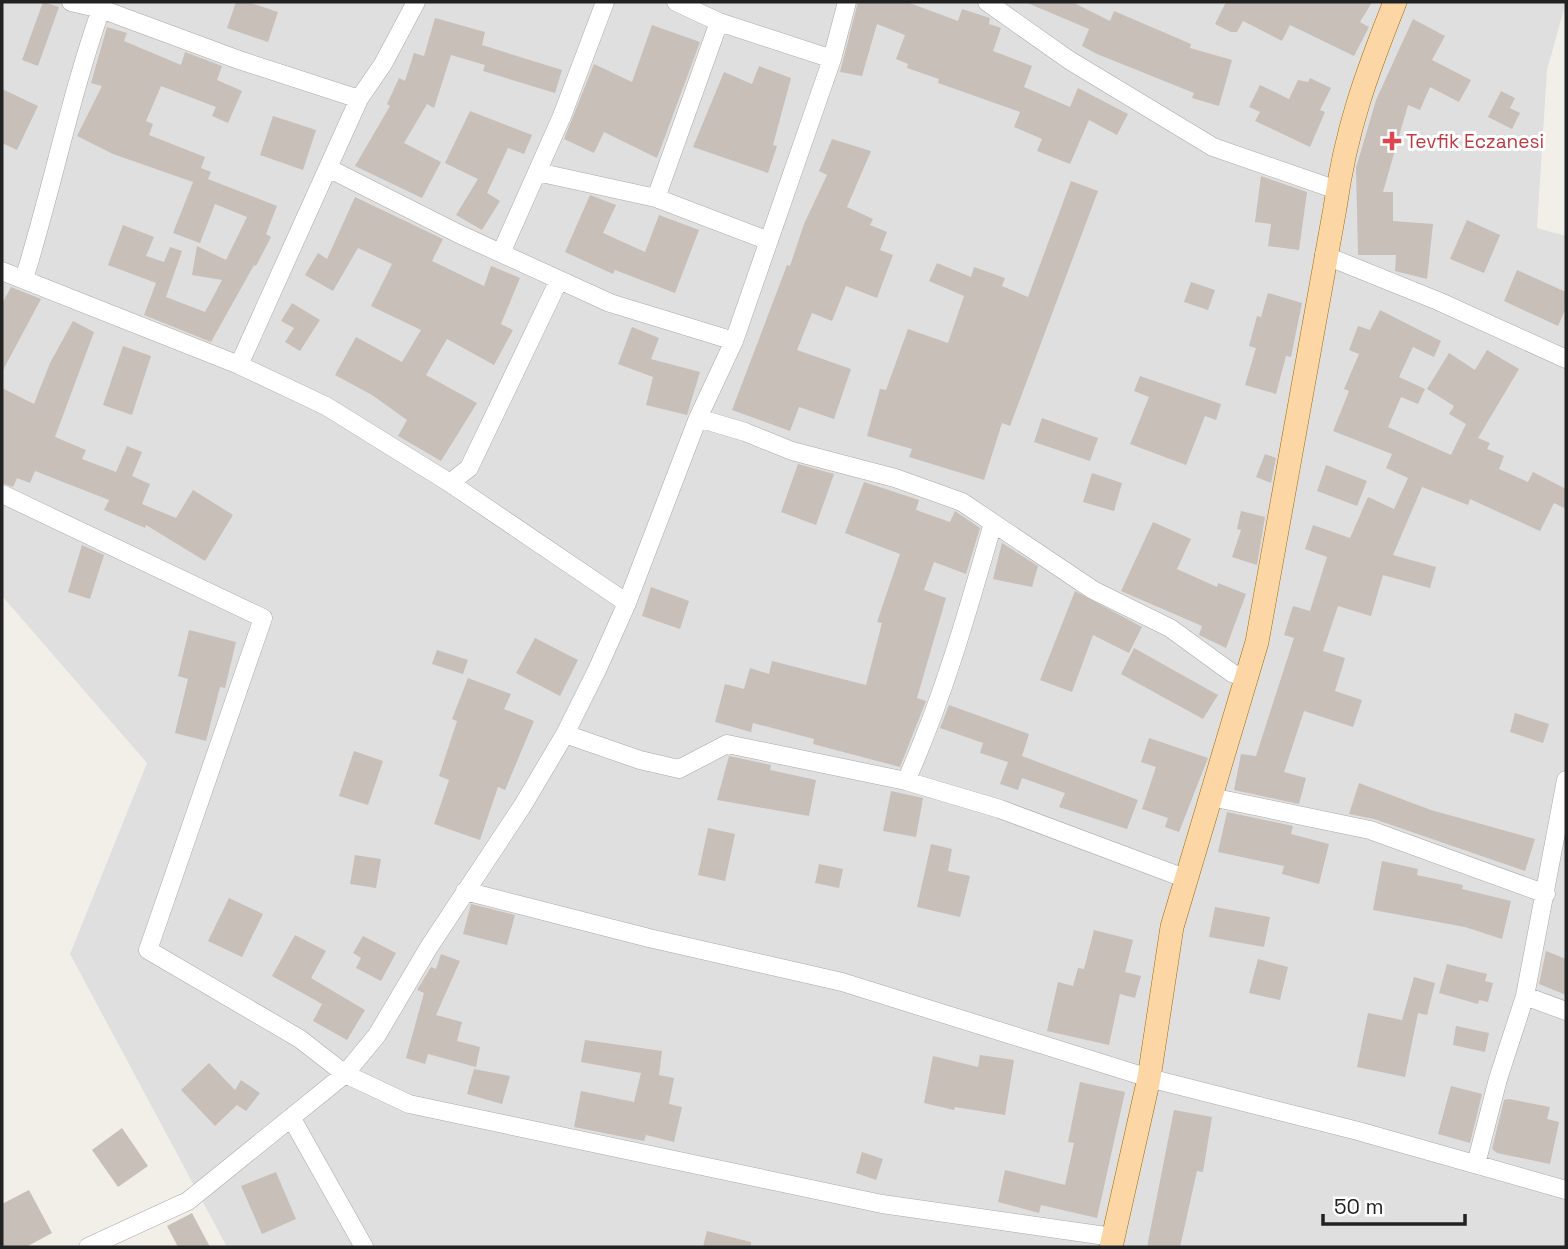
<svg xmlns="http://www.w3.org/2000/svg" width="1568" height="1249" font-family="'Space Grotesk',sans-serif">
	<rect width="100%" height="100%" fill="#f2efe9"/>
	<!-- residential -->
	<path fill="#e0dfdf" d="M2 2H1566L1547 70 1537 228 1566 236V1247H227L70 954 147 763 2 596Z"/>
	<!-- building -->
	<path fill="#c7bfb8" d="M43 2 59 7 38 66 22 60Z
		M236 2H248L278 12 268 42 227 28Z
		M858 2H907L958 21 962 9 990 18 989 24 1001 28 993 51 1032 66 1024 87 1070 107 1078 88 1128 114 1117 135 1089 120 1070 164 1037 151 1042 139 1014 127 1020 112 938 83 939 79 907 68 908 64 896 59 905 35 877 24 862 76 840 72Z
		M1025 2H1072L1110 21 1114 11 1191 44 1190 48 1232 60 1219 106 1192 98 1194 93 1097 54 1082 46 1089 29Z
		M1226 2H1372L1360 22 1369 27 1354 56 1290 25 1282 41 1243 21 1237 32H1231L1215 24Z
		M435 18 485 32 482 45 562 70 555 93 483 71 485 65 451 55 434 108 427 104 404 143 441 162 422 198 355 166 390 106 387 104 399 78 405 81 414 53 424 56Z
		M1413 19 1445 36 1432 60 1471 80 1459 102 1430 87 1420 110 1408 105 1383 192H1393V221L1433 224 1427 279 1395 271 1396 255H1358L1356 168 1376 100Z
		M652 25 700 42 657 158 604 132 594 153 564 139 594 64 632 82Z
		M107 27 127 33 124 41 181 65 185 52 222 66 217 80 242 91 228 123 212 116 216 107 161 86 146 121 153 124 149 135 205 157 201 168 211 172 208 179 277 206 266 234 271 237 256 266 254 265 211 342 144 315 156 283 108 265 123 225 154 237 146 256 164 262 170 247 182 251 166 297 205 312 222 280 192 275 197 246 226 260 247 217 215 204 200 243 173 233 193 182 113 154 77 136 102 86 91 83Z
		M759 66 791 78 773 145 777 146 768 173 693 147 724 72 752 84Z
		M1310 78 1331 88 1320 110 1325 112 1310 147 1255 121 1260 112 1249 107 1260 85 1289 99 1298 80 1308 82Z
		M2 89 38 106 17 150 2 143Z
		M1501 91 1515 98 1510 108 1520 113 1512 129 1488 117Z
		M470 111 532 135 524 154 508 148 487 193 500 201 482 230 456 215 478 179 445 163Z
		M273 116 316 130 303 170 260 155Z
		M832 139 871 151 847 207 873 219 870 225 887 232 880 250 893 255 877 298 846 286 832 321 812 313 797 350 851 369 834 419 799 407 790 431 732 410 787 265 790 266 804 224 827 175 819 171Z
		M1261 176 1307 192 1299 250 1268 246 1271 224 1255 222Z
		M1071 181 1098 191 1010 426 1002 423 984 480 909 457 912 449 867 436 880 389 886 390 908 329 948 343 964 296 929 281 937 263 971 277 974 267 1005 278 1002 286 1028 297Z
		M590 195 616 205 603 233 645 252 659 215 699 230 675 293 615 270 613 274 565 252Z
		M355 197 443 239 432 261 484 286 491 266 520 278 501 324 513 330 494 365 447 339 426 375 477 403 441 461 398 436 407 420 372 395 335 375 356 337 402 362 421 330 371 306 392 264 358 248 333 291 305 275 318 253 327 259Z
		M1467 220 1500 235 1484 273 1450 259Z
		M1517 270 1566 292V308L1558 326 1504 301Z
		M1191 282 1215 290 1208 310 1184 302Z
		M11 287 41 299 2 372V304Z
		M1268 293 1302 303 1291 357 1286 356 1276 394 1245 385 1256 348 1249 346 1257 316 1261 317Z
		M292 303 320 320 300 351 285 342 294 328 281 321Z
		M1380 310 1441 341 1434 357 1413 347 1399 377 1425 389 1418 404 1401 397 1388 427 1451 455 1466 424 1449 414 1454 406 1427 389 1449 353 1475 370 1487 350 1519 369 1478 438 1490 443 1487 449 1504 456 1499 469 1528 482 1533 472 1566 489V509L1554 503 1540 531 1470 499 1468 505 1422 487 1393 555 1436 567 1430 588 1383 575 1371 616 1338 606 1323 651 1345 658 1335 691 1362 700 1353 727 1304 711 1284 772 1306 778 1299 804 1234 790 1241 754 1256 756 1294 638 1284 635 1293 606 1310 611 1327 557 1305 549 1313 525 1350 538 1368 497 1394 509 1408 478 1386 468 1392 454 1333 431 1349 391 1344 389 1359 354 1349 350 1358 326 1370 330Z
		M73 321 94 332 55 437 86 450 82 459 116 472 127 446 142 452 132 476 150 484 142 504 176 518 193 490 233 515 205 561 146 525 145 528 104 510 109 500 35 471 30 483 17 478 13 487 2 483V388L34 404 50 363Z
		M632 327 659 338 651 359 700 372 687 415 646 405 653 377 618 364Z
		M123 346 151 356 132 415 103 405Z
		M1140 376 1221 404 1216 420 1205 416 1186 465 1130 444 1149 397 1134 391Z
		M1042 418 1098 438 1090 461 1034 442Z
		M1265 454 1276 458 1271 483 1256 477Z
		M798 464 834 474 816 525 781 512Z
		M1326 465 1367 481 1357 506 1317 491Z
		M1092 473 1122 483 1114 511 1083 502Z
		M864 482 919 500 916 510 950 522 955 511 980 528 966 574 934 562 924 590 946 598 917 698 926 701 900 767 813 744 814 739 753 723 751 732 715 722 725 684 744 689 750 668 769 674 772 661 866 685 882 623 877 622 900 554 845 533Z
		M1241 511 1265 517 1257 565 1232 557 1241 530 1237 529Z
		M1153 522 1191 539 1177 569 1217 587 1218 583 1246 594 1226 648 1199 635 1202 626 1121 591Z
		M1002 543 1038 566 1032 587 993 579Z
		M82 545 104 555 90 599 68 592Z
		M651 587 689 601 680 629 642 616Z
		M1075 591 1142 627 1129 653 1093 635 1072 692 1040 680Z
		M189 630 236 642 225 688 220 687 206 741 175 733 188 679 178 676Z
		M535 638 578 660 560 696 516 673Z
		M1134 648 1218 695 1203 719 1121 674Z
		M437 650 468 660 463 674 432 664Z
		M468 678 511 694 504 709 534 721 505 790 498 787 480 840 434 824 449 780 439 776 457 721 452 719Z
		M949 705 1029 734 1022 756 1138 800 1127 829 1059 807 1065 793 1022 778 1018 790 1000 784 1008 762 980 753 983 743 940 728Z
		M1515 713 1549 724 1543 743 1510 732Z
		M1149 738 1208 758 1179 832 1165 827 1168 818 1142 809 1156 767 1141 762Z
		M354 751 383 761 368 805 339 796Z
		M729 756 771 765 770 770 816 780 809 816 717 800Z
		M1359 783 1431 810 1535 839 1525 871 1374 819 1349 814Z
		M891 791 923 798 916 837 883 831Z
		M1227 812 1293 826 1291 834 1329 844 1319 884 1282 874 1284 866 1218 852Z
		M708 828 735 834 725 881 698 875Z
		M931 844 952 849 948 871 970 876 960 917 917 907Z
		M355 855 381 859 376 888 350 884Z
		M1382 861 1418 869 1417 875 1463 885 1462 889 1511 901 1502 939 1465 927 1373 910Z
		M819 864 843 869 839 888 815 883Z
		M229 898 263 914 242 957 208 941Z
		M471 904 515 915 507 945 463 934Z
		M1215 907 1270 917 1264 947 1209 937Z
		M1094 930 1133 940 1125 972 1141 976 1135 998 1120 994 1109 1045 1047 1031 1058 982 1073 986 1078 968 1084 969Z
		M295 935 326 951 311 978 365 1010 347 1040 313 1021 322 1004 272 976Z
		M363 936 396 953 381 981 356 968 361 958 353 953Z
		M1546 951 1566 959V995L1539 984Z
		M441 954 460 961 436 1015 462 1022 457 1041 480 1047 476 1067 428 1054 425 1064 406 1058 424 993 417 990 431 967 436 969Z
		M1258 959 1288 967 1280 1000 1249 993Z
		M1447 964 1487 974 1485 981 1493 983 1488 1002 1479 1000 1478 1004 1439 993Z
		M1414 977 1435 983 1427 1015 1418 1013 1405 1077 1357 1067 1368 1013 1402 1020Z
		M1456 1026 1489 1033 1485 1052 1453 1045Z
		M585 1040 662 1051 659 1075 674 1078 669 1104 682 1107 674 1142 646 1135 644 1141 574 1127 581 1091 634 1102 641 1073 581 1062Z
		M980 1055 1014 1060 1005 1115 955 1107 954 1110 924 1103 933 1056 978 1067Z
		M209 1063 235 1090 241 1080 260 1093 246 1111 237 1105 215 1126 181 1090Z
		M474 1069 510 1076 502 1104 467 1094Z
		M1080 1082 1125 1092 1097 1218 1041 1205 1039 1213 998 1202 1005 1170 1065 1185 1074 1143 1068 1142Z
		M1451 1086 1482 1094 1470 1143 1438 1134Z
		M1509 1099 1550 1107 1547 1119 1559 1122 1550 1164 1497 1153 1492 1149 1504 1100Z
		M1174 1110 1212 1117 1203 1172 1197 1171 1180 1247H1147Z
		M122 1128 148 1166 118 1187 92 1150Z
		M862 1152 883 1159 876 1180 856 1173Z
		M276 1172 296 1219 262 1234 241 1186Z
		M29 1190 52 1233 26 1247H2V1204Z
		M192 1213 210 1247H178L167 1226Z
		M707 1231 751 1242V1247H703Z"/>
	<g fill="none" stroke-linecap="round" stroke-linejoin="round">
		<defs>
			<path id="minor" d="M71 2 101 9 239 60 359 99
				M676 2 719 22 832 59
				M987 2 1069 60 1213 147 1337 190
				M328 168 459 234 610 303 734 341
				M537 172 656 198 769 241
				M656 198 719 22
				M501 253 562 116 605 2
				M1324 255 1438 301 1566 359
				M2 271 239 365 326 406 450 483 469 468 559 280
				M24 279C52 189 70 97 101 9
				M239 365 359 99 383 64 416 2
				M698 418 745 432 792 451 895 478 962 502 1093 590 1170 628 1232 673 1246 679
				M450 483 627 603
				M2 494 263 618 148 950 300 1039 345 1074 409 1104 882 1204 1113 1237
				M565 734 640 760 679 769 727 744 906 781 1000 809 1187 879
				M906 781C943 698 968 611 993 523
				M1211 797 1370 830 1546 894
				M465 891 649 938 842 982 1149 1078 1358 1131 1566 1190
				M1525 996 1566 1011
				M292 1119 364 1247
				M1476 1164 1498 1079 1525 996 1566 780
				M88 1247 188 1201 345 1074 377 1035 429 947 523 805 565 734 597 670 627 603 698 418 734 341 832 59 847 2"/>
			<path id="major" d="M1111 1247 1149 1078 1172 927 1257 642 1335 208C1346 129 1366 75 1395 2"/>
		</defs>
		<!-- minor casing -->
		<use href="#minor" stroke="#a9a9a9" stroke-width="19"/>
		<!-- major casing -->
		<use href="#major" stroke="#a06b00" stroke-width="24"/>
		<!-- minor -->
		<use href="#minor" stroke="#fff" stroke-width="18"/>
		<!-- major -->
		<use href="#major" stroke="#fcd6a4" stroke-width="23"/>
	</g>
	<!-- markers -->
	<path fill="#e0444e" stroke="#fff" stroke-width="2.5" d="M1388.5 130.5h7v7h7v7h-7v7h-7v-7h-7v-7h7z"/>
	<g text-anchor="middle" stroke-width="6" stroke-linejoin="round" paint-order="stroke">
		<!-- health labels -->
		<g font-size="19" fill="#be3a42" stroke="#fff" text-anchor="start">
			<text x="1406" y="148">Tevfik Eczanesi</text>
		</g>
	</g>
	<!-- border -->
	<rect width="1568" height="1249" fill="none" stroke="#222222" stroke-width="7"/>
	<!-- scale -->
	<path d="M1323 1214v10h142v-10" fill="none" stroke="#222222" stroke-width="3.5"/>
	<text x="1334" y="1214" font-size="21" fill="#222222" stroke="#ffffff" stroke-width="5" paint-order="stroke">50 m</text>
</svg>
